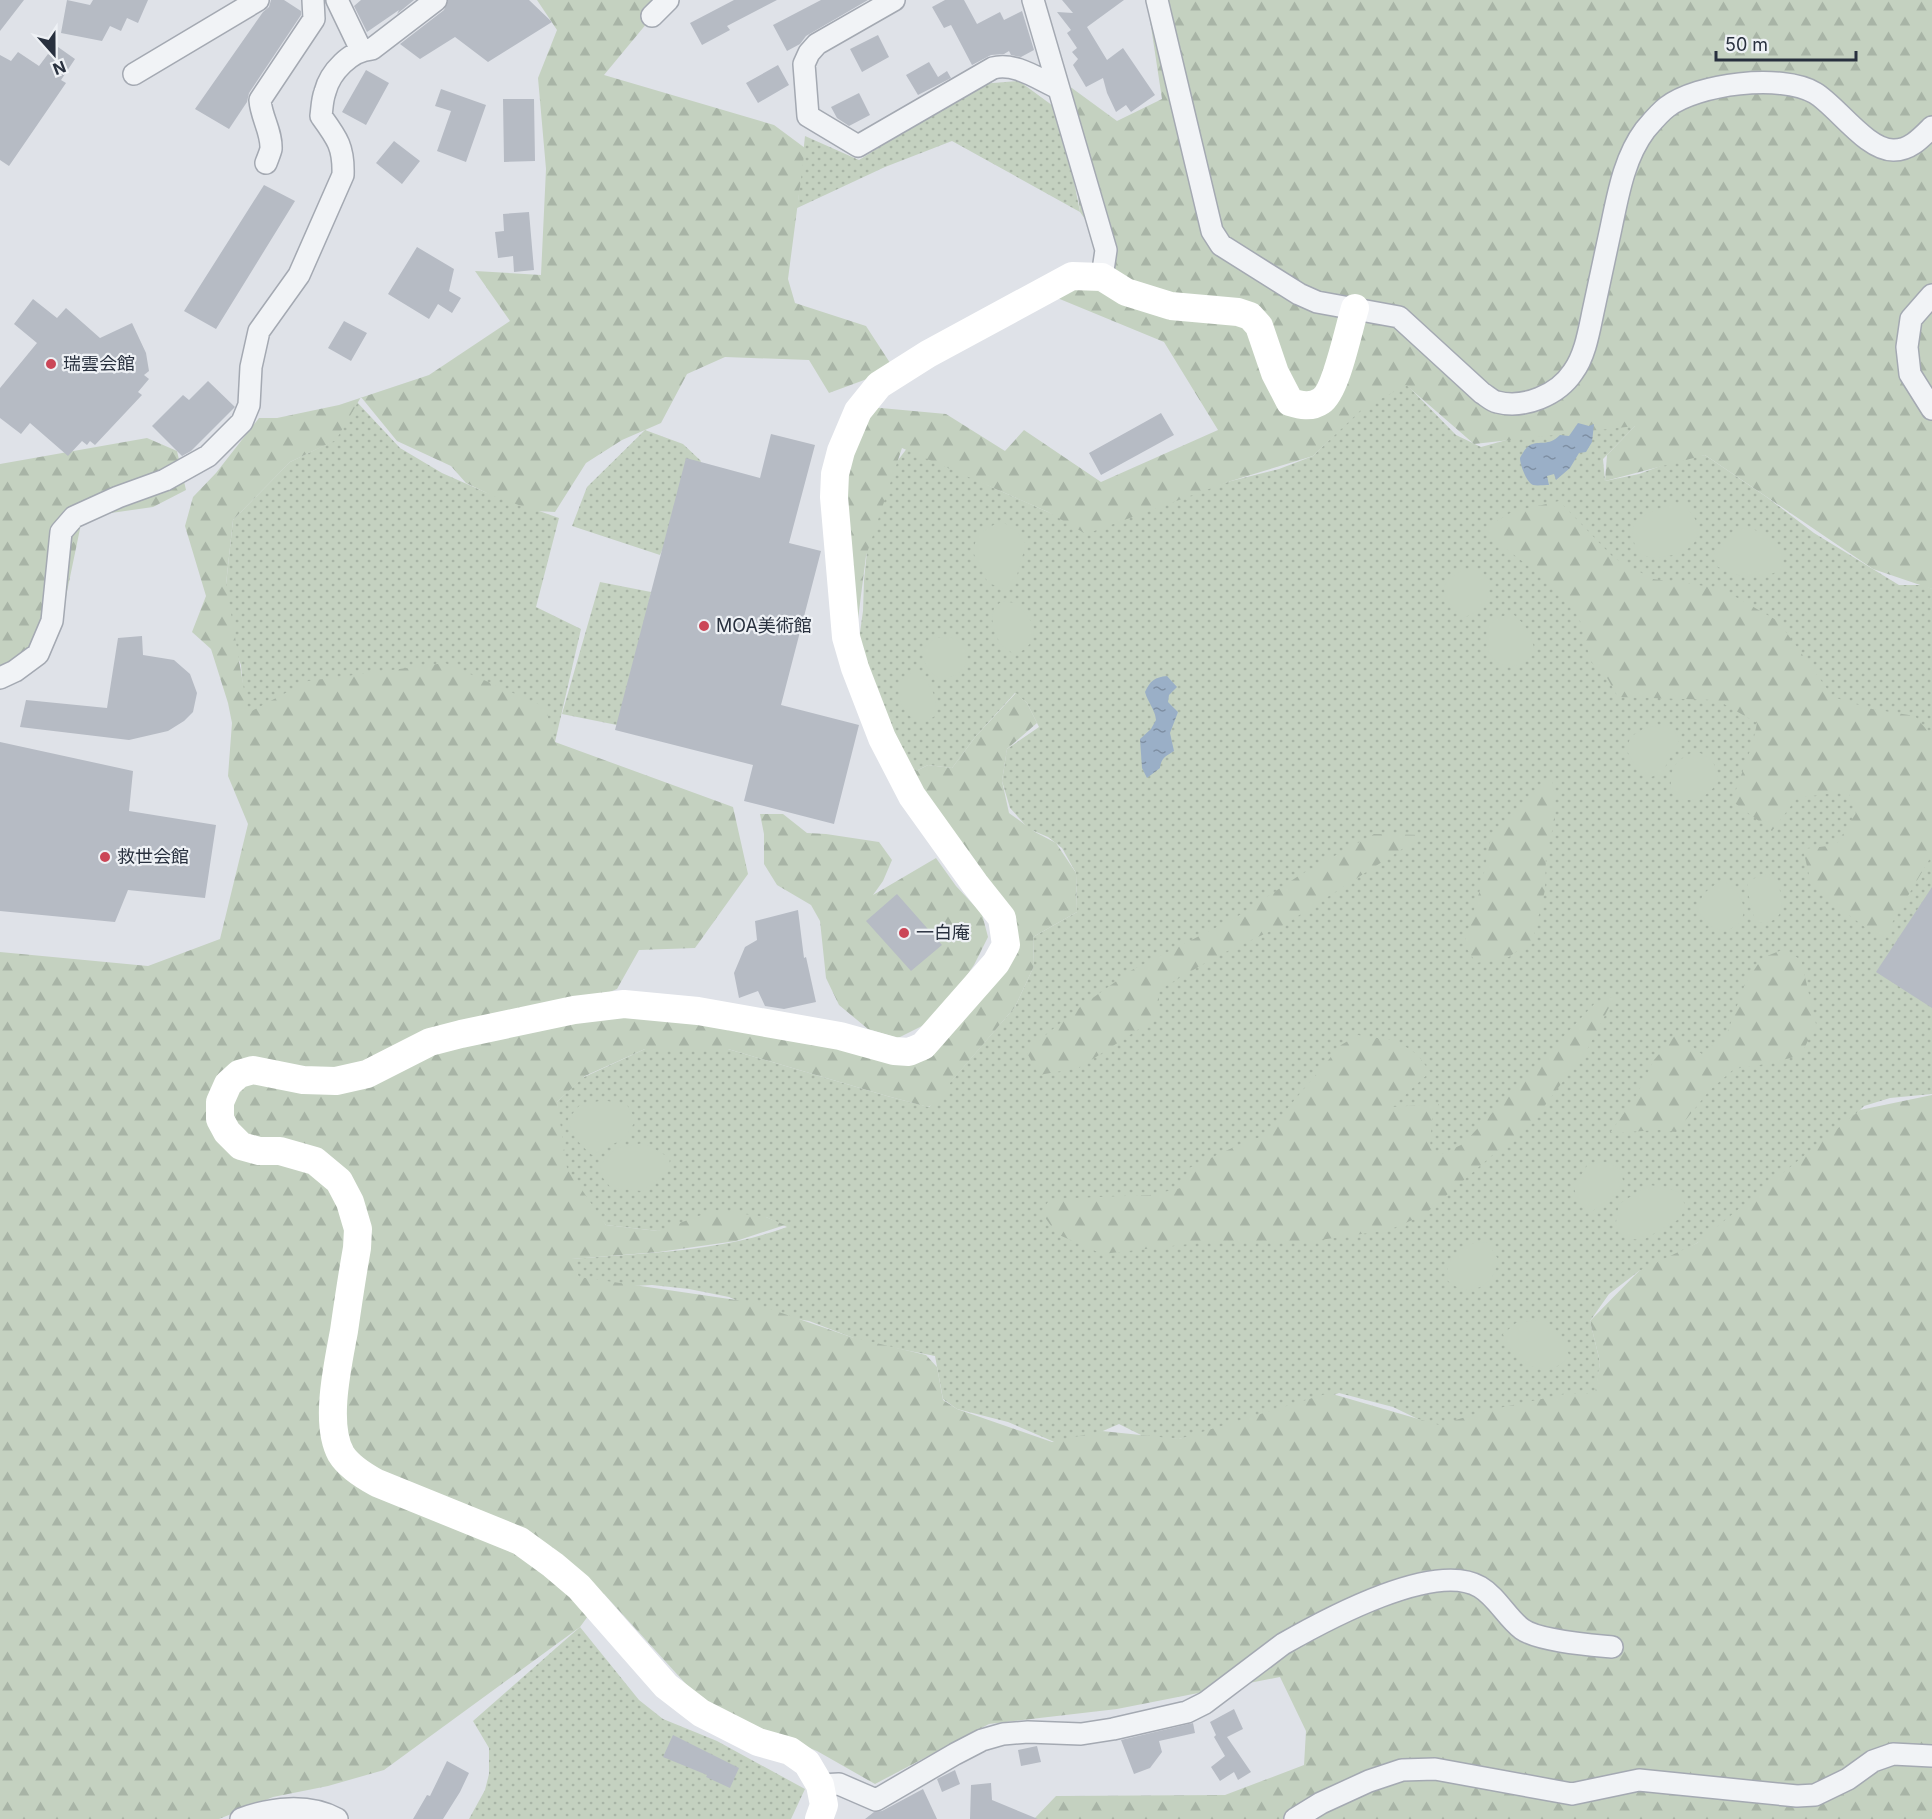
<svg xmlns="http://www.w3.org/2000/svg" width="1932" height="1819" font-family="Inter,'Noto Sans JP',sans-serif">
	<defs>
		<pattern id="green-dots" width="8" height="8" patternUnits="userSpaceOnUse" patternTransform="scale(1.5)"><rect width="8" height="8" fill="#c4d1c0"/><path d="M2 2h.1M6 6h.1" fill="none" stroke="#a8b4a6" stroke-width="1.8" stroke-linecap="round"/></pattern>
		<pattern id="forest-firs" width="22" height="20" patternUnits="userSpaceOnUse" patternTransform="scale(1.5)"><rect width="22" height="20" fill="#c4d1c0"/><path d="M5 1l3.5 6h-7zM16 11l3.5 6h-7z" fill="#a8b4a6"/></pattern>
		<pattern id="water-ripples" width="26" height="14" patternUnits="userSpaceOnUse" patternTransform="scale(1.5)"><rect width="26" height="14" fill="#9aafc7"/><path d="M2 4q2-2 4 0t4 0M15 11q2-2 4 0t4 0" fill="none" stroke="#7e8fa3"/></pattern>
	</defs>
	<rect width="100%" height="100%" fill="#dfe2e8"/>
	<!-- green -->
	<path fill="url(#green-dots)" d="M1019 81 1060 111 1080 212 952 141 885 167 795 209 798 201 805 136 859 160 980 84Z
		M1406 384 1456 435 1481 447 1514 438 1636 425 1603 459 1605 481 1639 474 1682 458 1705 455 1768 498 1814 533 1899 585H1924L1932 589V1094L1890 1098 1864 1106 1791 1180 1749 1212 1660 1265 1639 1271 1609 1294 1590 1321 1600 1362 1596 1394H1565L1547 1407 1445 1427 1422 1421 1393 1407 1339 1393 1280 1416 1179 1439 1147 1438 1119 1424 1066 1447 1008 1422 957 1409 943 1399 935 1356 864 1342 809 1321 767 1314 729 1297 689 1289 652 1285 632 1286 579 1278 571 1259C643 1253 719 1252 787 1227L766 1217 658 1231 606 1225 561 1171 557 1102 582 1078 645 1049H728L887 1096 929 1107 1015 1007 1034 966 1033 937 1077 912 1076 873 1062 848 1048 837 1029 829 1010 808 1002 781 1007 749 1039 727 1027 703 1015 693 976 736 952 768 928 765 906 776 855 668 863 611 864 580 873 493 908 447 996 489 1082 527 1231 481 1279 469 1313 456 1372 398Z
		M355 400 400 448 442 473 485 492 559 518 536 607 581 629 555 742 245 716 241 665 222 621 233 520 290 462 335 440Z
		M645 430 683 444 701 461 660 555 572 526 587 487Z
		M600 582 651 592 622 726 562 714Z
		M580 1627 639 1700 663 1719 717 1741 805 1789 791 1819H469L485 1790 489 1774V1748L473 1721Z"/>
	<!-- forest -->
	<path fill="url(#forest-firs)" d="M537 0H655L657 11 604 75 774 125 805 148 788 279 795 303 866 326 894 369 829 393 809 360 725 357 687 374 661 423 622 440 586 463 555 512 536 511 493 496 466 483 451 466 397 441 361 397 336 440 290 462 233 520 226 584 248 713 308 681 445 663 545 707 555 742 733 807 748 874 695 948 639 950 617 989 537 1021 620 1010 906 1061 1011 958 906 776 928 765 952 768 976 736 1016 693 1027 703 1037 723 1007 749 1002 781 1009 813 1035 832 1056 843 1076 873 1077 912 1033 937 1034 966 1015 1007 950 1083V1094L928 1107 887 1096 728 1049H645L585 1076 557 1102 567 1168 606 1225 658 1231 715 1210 766 1217 785 1225 736 1241 659 1252 572 1259 579 1277 750 1302 851 1337 926 1355 937 1367 943 1400 957 1409 1052 1442 1102 1431 1179 1439 1329 1393 1439 1425 1489 1410 1565 1394H1595L1600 1362 1590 1321 1639 1271 1697 1243 1860 1110 1932 1095V1819H1034L1056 1796 1225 1795 1304 1765 1306 1731 1280 1677 1117 1709 989 1724 875 1784 817 1751 706 1706 604 1594 580 1627 384 1770 328 1786 273 1797 219 1819H0V952L148 966 220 939 248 824 228 776 232 723 228 703 211 649 192 632 206 596 185 526 193 497 216 473 259 418H277L339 405 429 375 510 321 475 271 541 275 546 169 538 78 557 30Z
		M1147 0H1932V589L1873 569 1705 455 1605 481 1607 455 1635 426 1474 444 1406 385 1361 410 1313 456 1231 481 1086 534 1048 512 902 448 866 556 856 635 834 497 870 407 946 414 1005 451 1024 430 1101 482 1218 430 1164 342 1050 295 1115 261 1080 212 1065 83 1117 121 1162 99Z
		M147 438 177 451 186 490 153 507 104 514 81 524 63 611 38 654 0 675V464Z
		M1559 501 1614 558 1653 579 1720 588 1778 621 1833 697 1872 709 1915 716 1932 736V855L1882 940 1829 900 1810 879 1803 849 1836 845 1856 813 1848 791 1797 798 1772 831 1732 801 1753 742 1757 723 1717 700 1618 697 1606 676 1591 662 1579 617 1541 576 1482 530 1512 512Z
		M1552 773 1555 820 1546 854 1545 890 1533 939 1509 957 1476 963 1464 944 1482 883 1490 842 1528 797Z
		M760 814H783L807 833 826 834 879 842 892 860 883 881 873 895 936 858 956 886 982 914 988 937 974 965 943 1010 922 1026 898 1038 868 1029 839 1005 826 978 820 921 811 905 777 885 764 864V834Z
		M1374 834 1424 835 1284 925 1217 956 1159 990V1016L1079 1068 1039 1075 1026 1051 1080 1007 1132 970 1235 918 1300 875Z
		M1784 949 1801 960 1816 1024 1801 1055 1772 1063 1734 1069 1709 1091 1676 1132 1660 1130 1610 1133 1636 1096 1654 1060 1676 1034 1702 1054 1727 1033 1745 984 1762 958Z
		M1615 996 1588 1048 1537 1116 1424 1215 1389 1230 1313 1241 1198 1243 1102 1254 1057 1234 1041 1212 1050 1199 1150 1195 1181 1188 1189 1168 1245 1142 1264 1136 1341 1045 1358 1035 1397 1041 1418 1055 1430 1072 1392 1107 1439 1104 1432 1119 1430 1148 1442 1154 1463 1144 1596 1002Z"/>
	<!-- pitch -->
	<path fill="#c4d1c0" d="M1670 505H1684C1709 528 1699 552 1667 556 1663 557 1657 558 1653 558 1648 557 1643 555 1639 553 1621 522 1644 513 1670 505Z
		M1000 521 1014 528 1026 544 1017 575 1005 589 988 583 973 552 977 535Z
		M1750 528 1762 533 1782 554V569C1759 582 1740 578 1718 567L1714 552 1734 530Z
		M1463 569 1480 570 1490 581C1489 602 1483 610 1463 618 1454 610 1438 594 1447 581 1451 576 1459 573 1463 569Z
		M1002 601 1015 603C1027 613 1043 631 1028 646 1025 650 1019 652 1015 655L1000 644 994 629 992 618 994 608Z
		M1513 614C1527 626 1531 634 1535 652 1522 672 1493 672 1487 646 1486 640 1487 632 1487 626L1499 617Z
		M951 637 965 645 966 665 958 674 941 681C930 672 923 665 922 650L935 638Z
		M912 673H920C933 689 937 695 935 716L922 724C907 719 891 694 903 678 905 675 909 674 912 673Z
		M1661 725 1673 730 1680 739 1662 773 1651 777 1633 762 1627 751 1630 737 1645 728Z
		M1695 751C1714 758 1715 762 1718 782 1708 796 1697 803 1678 799L1671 791C1670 766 1674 762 1695 751Z
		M1762 874 1773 875C1785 895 1790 927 1755 922 1753 906 1747 899 1748 882Z
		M1721 880C1737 887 1754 910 1736 926 1733 928 1727 930 1723 931L1712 927 1697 911 1703 894Z
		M603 1100 627 1105 636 1120 625 1138 592 1155C579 1144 571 1135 568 1119L579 1106Z
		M644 1143 670 1158 668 1172 642 1191 611 1188 603 1178 600 1165 616 1148Z
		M1608 1162 1621 1170 1623 1181 1613 1196 1590 1213C1578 1205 1576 1197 1573 1183L1578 1180 1588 1164Z
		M1649 1185 1665 1187 1680 1193 1685 1205 1681 1218 1643 1240 1631 1239 1619 1234 1616 1222 1619 1204Z
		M1478 1242 1488 1243 1498 1259C1496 1265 1495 1274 1491 1278 1479 1294 1459 1292 1447 1280 1447 1256 1457 1248 1478 1242Z
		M1544 1319 1561 1335 1569 1355C1550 1385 1510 1362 1503 1334L1516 1323Z"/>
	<!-- water -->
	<path fill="url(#water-ripples)" d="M1578 423 1589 426 1594 424 1592 442 1586 452 1579 453 1570 468 1556 480 1554 474 1547 476 1549 485C1544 485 1537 486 1533 485 1526 482 1520 464 1520 458 1522 454 1526 447 1530 445 1540 440 1548 447 1560 435L1569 436Z
		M1167 676 1177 687 1169 695 1168 702 1178 712 1170 733 1174 751C1166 756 1161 758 1160 768L1147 778 1142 768 1140 739 1151 729 1156 720C1155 709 1148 703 1145 692 1150 681 1155 677 1167 676Z"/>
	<!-- building -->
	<path fill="#b6bbc4" d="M0 0H24L0 31Z
		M67 0 90 5 93 0H148L138 23 127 18 121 31 110 26 102 41 61 33Z
		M271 0H284L301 11V15L249 93 247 102 229 129 195 109 263 12 269 7Z
		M361 0H414L397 14 399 10 367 32 354 6Z
		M448 0H529L552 22 488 62 455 37 420 59 400 44 444 10Z
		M734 0H777L727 26 730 30 702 45 690 23Z
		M821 0H868L806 36 800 44 787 51 773 25Z
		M945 0H964L977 24 1000 12 1004 20 1022 11 1034 50 1021 57 1011 55 1009 51 1004 54 991 55 972 65 951 25 944 28 932 7Z
		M1062 0H1124L1087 27 1107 60 1123 48 1155 95 1131 112 1126 105 1116 112 1107 93 1103 78 1086 87 1073 65 1078 59 1072 52 1077 48 1067 33 1071 30 1057 12 1073 13Z
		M878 35 889 57 862 72 850 49Z
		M58 47 75 59 61 80 66 83 9 166 0 160V55L11 61 18 52 39 66 48 54 56 59Z
		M929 62 938 77 947 71 951 78 918 95 906 75Z
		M778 65 789 85 758 103 746 83Z
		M366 70 389 83 366 125 342 112Z
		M441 89 486 105 466 162 437 151 451 111 435 106Z
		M859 93 870 115 849 126 837 118 831 107Z
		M503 99H534L535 161 504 162Z
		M394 141 420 161 402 184 376 163Z
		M264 185 295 201 216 329 184 311Z
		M529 212 534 270 514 272 513 256 498 258 495 232 504 231 503 214Z
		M417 247 454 269 449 291 461 298 452 313 438 304 429 319 388 294Z
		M33 299 57 318 66 308 100 338 132 323 146 353 149 371 144 375 149 379 138 392 142 395 95 445 90 441 87 445 82 441 68 456 30 423 21 434 0 418V388L37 343 14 324Z
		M344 321 367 333 351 361 328 348Z
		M208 381 235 407 191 451 182 456 152 426 183 395 189 400Z
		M1161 413 1174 435 1101 475 1089 453Z
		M771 434 815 445 789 543 821 551 781 705 859 725 834 824 744 801 753 765 615 730 686 458 760 478Z
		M142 636 143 655 174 660 190 674 197 693 193 712 184 721 168 731 129 740 20 727 26 700 107 708 118 638Z
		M0 742 133 771 129 811 216 825 205 898 128 890 115 922 0 911Z
		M1932 887V1008L1876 972Z
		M897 894 942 945 911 971 866 921Z
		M798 910 804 958 806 957 816 1002 784 1009 765 1006 758 991 739 998 734 973 745 947 757 940 755 921Z
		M1234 1709 1243 1729 1227 1737 1251 1772 1238 1780 1234 1772 1220 1781 1211 1767 1225 1756 1214 1737 1216 1735 1210 1722Z
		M1193 1723 1195 1733 1159 1741 1162 1752 1150 1768 1134 1774 1121 1740Z
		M673 1735 739 1768 730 1788 706 1777 707 1775 663 1757Z
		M1037 1746 1041 1762 1021 1766 1018 1750Z
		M447 1761 469 1773 460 1792 443 1819H413L427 1795 430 1796Z
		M955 1770 960 1784 942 1792 937 1779Z
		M991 1783 992 1800 1038 1819H970L971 1785Z
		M923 1789 937 1819H865L874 1812 882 1811Z"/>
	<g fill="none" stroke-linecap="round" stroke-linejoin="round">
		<defs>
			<path id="street" d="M337 0 361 50
				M894 0 817 44 809 53 804 64 808 116 858 146 993 68C1015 62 1038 79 1058 88
				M1033 0 1106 250 1102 277
				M1157 0 1212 231 1221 245 1299 294 1317 302 1399 317 1482 393C1487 396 1492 401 1497 402 1524 409 1558 395 1573 372 1585 356 1589 331 1593 312 1599 284 1605 256 1611 228 1618 195 1624 158 1645 130 1651 123 1659 113 1667 107 1697 84 1781 73 1815 93 1837 106 1867 151 1894 150 1910 150 1921 138 1932 127
				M652 16 668 0
				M134 74 258 0
				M266 163C268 158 270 153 271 149 272 132 261 117 260 100L314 19 313 0
				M1932 295 1911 319 1907 347 1910 374 1932 409
				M0 678 15 671 38 654 52 621 61 532 74 517 118 497 165 480 208 456 242 422 249 405 251 367 259 331 299 275 343 175C344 147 337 138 321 116 322 109 322 100 325 92 330 72 351 50 372 49L436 0
				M820 1785 839 1784 876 1800 955 1754 982 1740 1003 1734 1028 1732 1081 1734 1113 1729 1187 1712 1205 1703 1283 1644C1325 1620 1435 1560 1480 1587 1497 1597 1507 1618 1522 1629 1538 1641 1591 1645 1612 1647
				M241 1819C270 1808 308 1803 337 1819
				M1295 1819 1321 1803 1369 1781 1402 1770 1435 1769 1572 1794 1639 1780 1797 1796 1815 1795 1848 1779 1873 1761 1893 1754 1932 1756"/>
		</defs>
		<!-- street casing -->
		<use href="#street" stroke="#a4a9b2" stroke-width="24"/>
		<!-- street -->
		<use href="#street" stroke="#f1f3f6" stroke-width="21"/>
		<!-- secondary -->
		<path stroke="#fff" stroke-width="28" d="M819 1819 824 1805 820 1785 807 1763 790 1751 758 1742 701 1713 666 1686 579 1587 553 1565 520 1541 377 1483C364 1476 349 1467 341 1454 324 1424 338 1364 344 1331 348 1303 352 1276 357 1248L358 1229 350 1202 339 1181 315 1161 280 1151H259L241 1146 227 1132 220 1119V1102L228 1084 239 1074 253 1070 303 1080 336 1081 367 1074 430 1042 461 1034 574 1010 624 1004 698 1011 840 1036 894 1051 909 1052 923 1046 996 963 1006 945 1002 918 975 884 912 796 882 738 855 668 846 637 834 497 835 474 841 451 858 411 879 385 928 354 1072 276 1102 277 1126 292 1171 306 1238 312 1250 316 1259 326 1275 373 1290 402C1300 405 1311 408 1321 401 1336 392 1349 327 1355 308"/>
	</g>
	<!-- markers -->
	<g fill="#cb4657" stroke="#eef1f5" stroke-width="2">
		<circle cx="51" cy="364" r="6"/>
		<circle cx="704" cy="626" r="6"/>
		<circle cx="105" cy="857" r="6"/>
		<circle cx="904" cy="933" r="6"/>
	</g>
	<g text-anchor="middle" stroke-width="4.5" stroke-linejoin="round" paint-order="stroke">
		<!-- poi labels -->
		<g font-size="18" fill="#28303e" stroke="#eef1f5" text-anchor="start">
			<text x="63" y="370">瑞雲会館</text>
			<text x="716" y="632">MOA美術館</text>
			<text x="117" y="863">救世会館</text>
			<text x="916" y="939">一白庵</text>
		</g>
	</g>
	<!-- north arrow -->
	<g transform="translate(54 54) rotate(159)" stroke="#eef1f5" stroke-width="4.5" paint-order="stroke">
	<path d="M0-4.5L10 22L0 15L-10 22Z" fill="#28303e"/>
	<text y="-9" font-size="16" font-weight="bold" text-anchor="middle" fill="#28303e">N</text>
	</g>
	<!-- scale -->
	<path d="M1716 51v9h140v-9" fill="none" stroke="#28303e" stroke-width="3"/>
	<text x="1725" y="51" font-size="18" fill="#28303e" stroke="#eef1f5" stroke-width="4.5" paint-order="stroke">50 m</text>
</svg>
